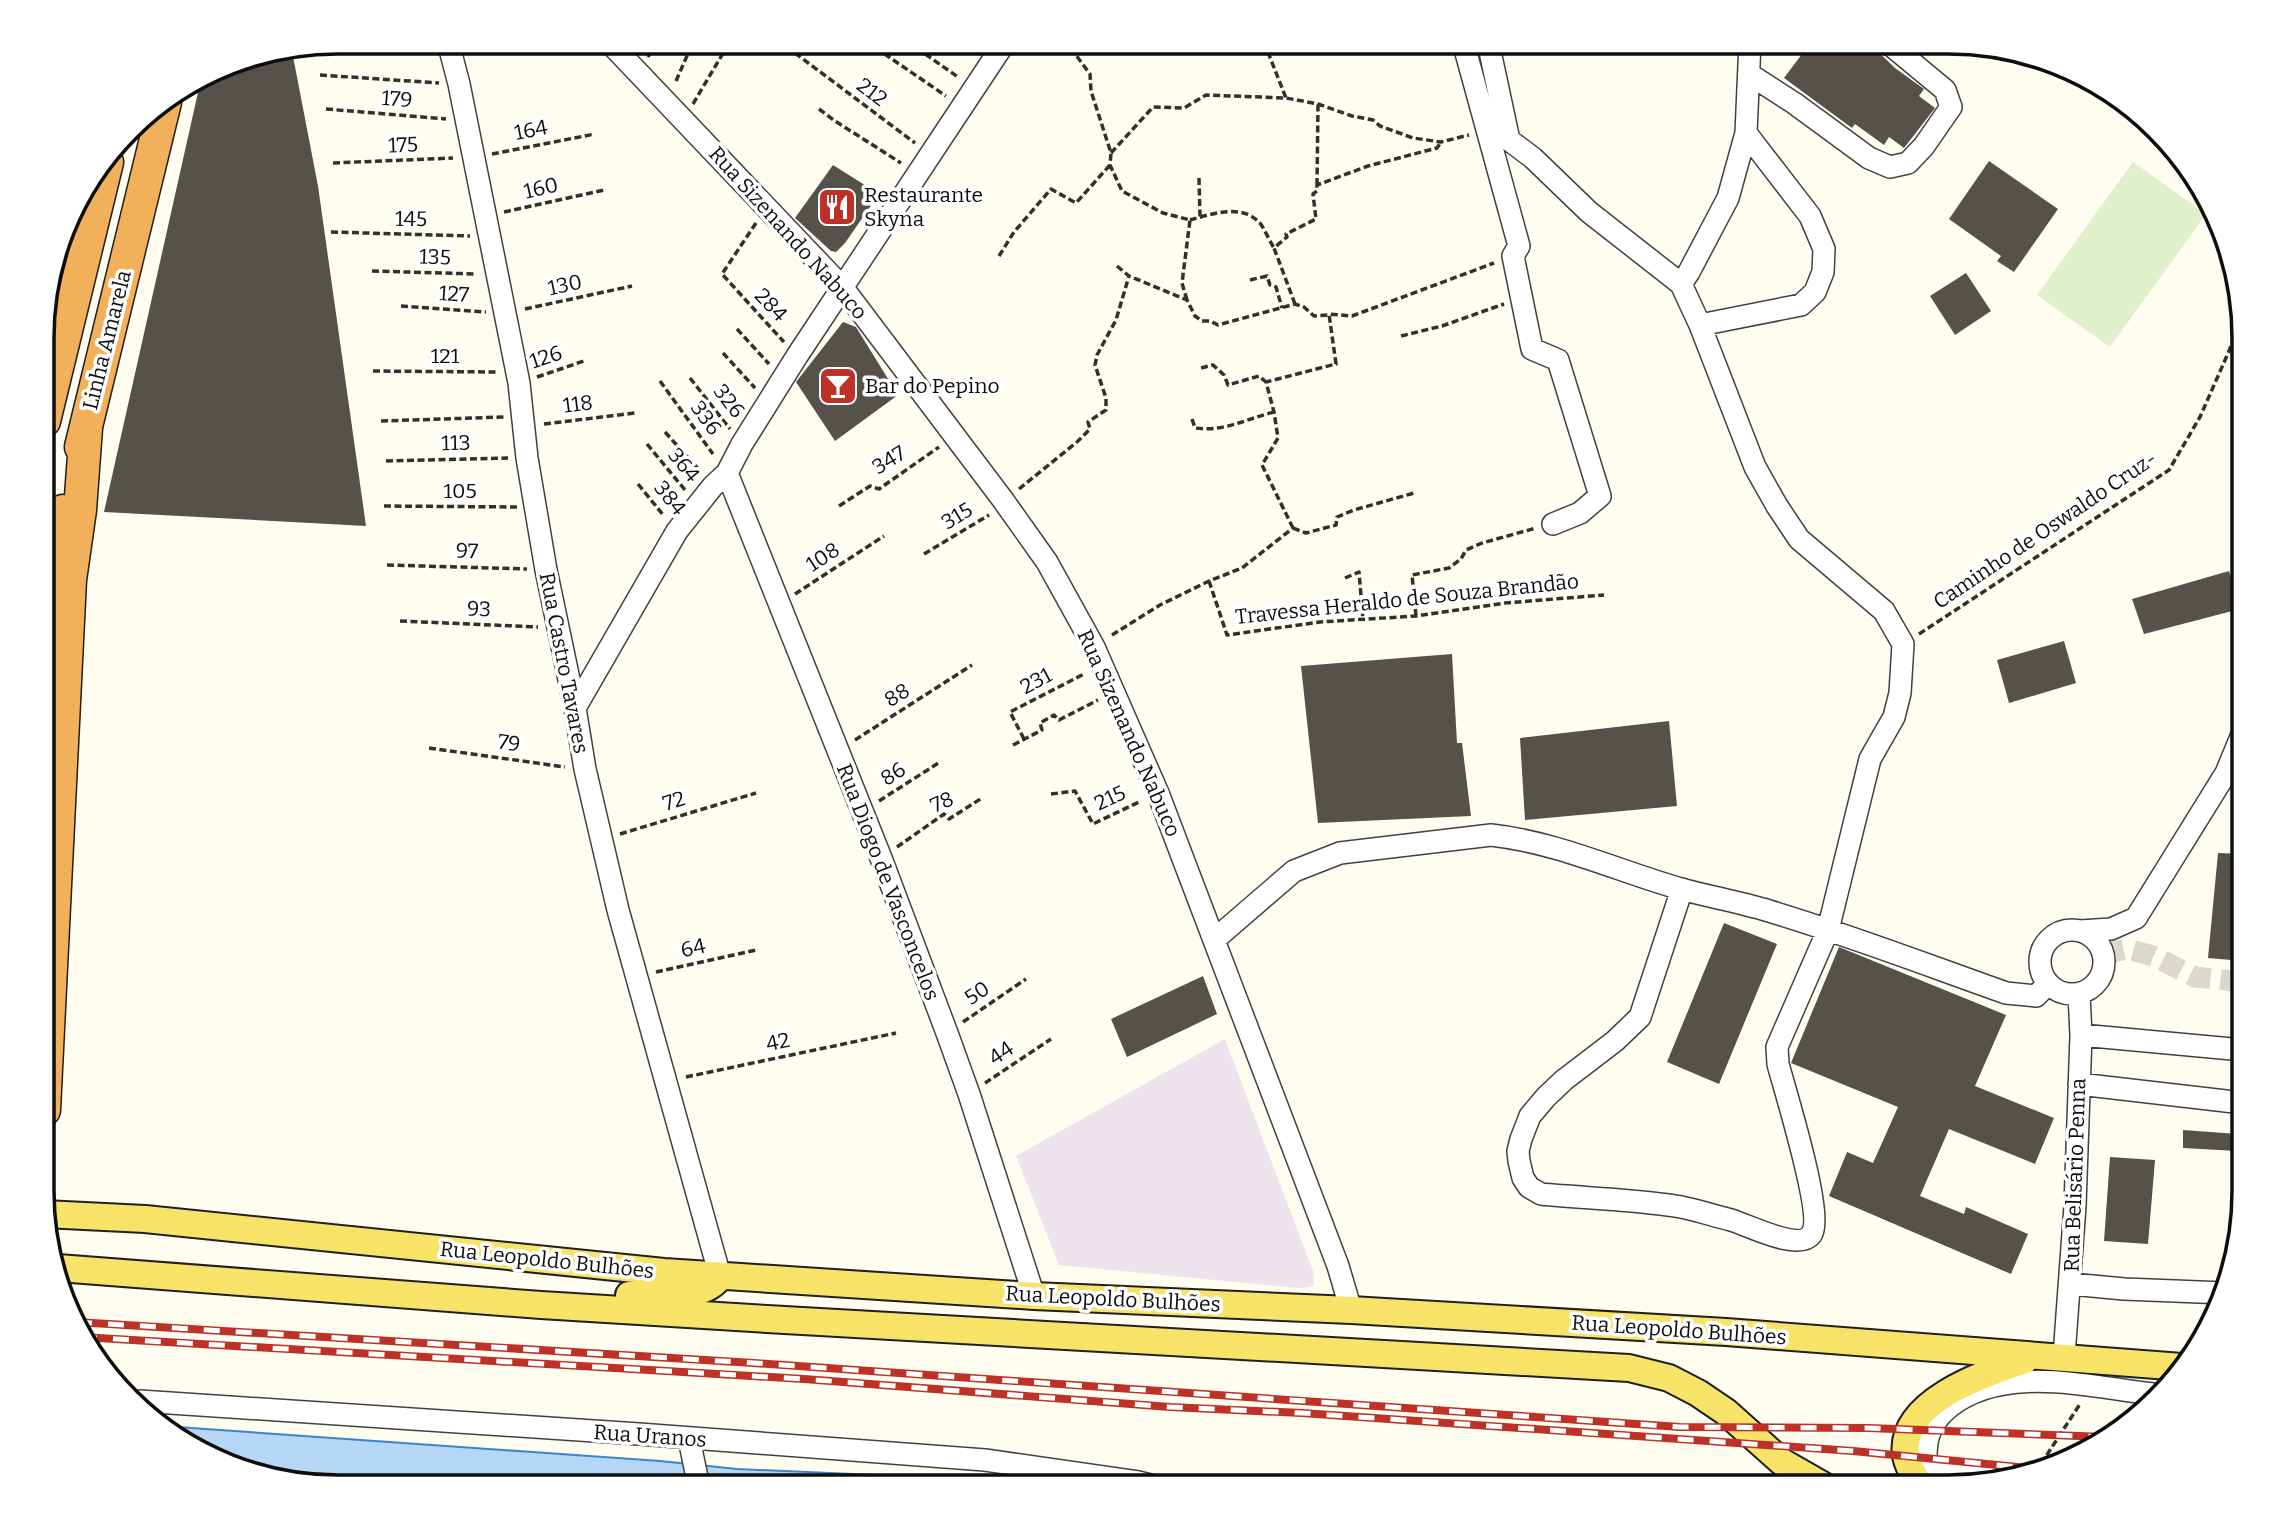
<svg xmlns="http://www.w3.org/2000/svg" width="2286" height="1529" font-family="Bitter,serif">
	<rect width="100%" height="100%" fill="#fffdf0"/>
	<!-- industrial -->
	<path fill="#ede3ed" d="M1225 1039 1313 1271 1314 1284 1310 1287 1299 1288 1059 1265 1016 1156Z"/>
	<!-- pitch -->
	<path fill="#e0f0cb" d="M2133 162 2206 214 2110 347 2037 295Z"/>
	<!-- water -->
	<path fill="#b5d6f5" stroke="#3d83cc" stroke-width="2" d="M163 1426 660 1461 737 1469 1107 1485 1115 1487H338L243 1471 173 1437Z"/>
	<!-- building -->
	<path fill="#57514b" d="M1811 42H1868L1895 68 1924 89 1919 96 1935 108 1904 148 1889 137 1884 145 1855 124 1852 128 1784 78Z
		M292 51 318 186 366 526 104 512 201 79 225 64Z
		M1989 161 2058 209 2014 272 1997 261 2001 256 1949 219Z
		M833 165 879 194 845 243 836 252 831 251 795 218Z
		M1966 273 1991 311 1955 335 1930 296Z
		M843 322 856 327 898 395 835 441 796 382Z
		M2229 571 2240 609 2144 634 2132 599Z
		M2064 641 2076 683 2009 703 1997 660Z
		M1452 654 1457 743H1462L1471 816 1318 823 1301 666Z
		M1669 721 1677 806 1525 820 1520 738Z
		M2218 853 2243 854V961L2208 958Z
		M1724 923 1777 944 1719 1084 1667 1062Z
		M1839 947 2006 1015 1975 1086 2054 1118 2035 1164 1949 1129 1920 1196 1964 1214 1966 1207 2028 1234 2011 1274 1829 1196 1847 1152 1873 1163 1898 1107 1791 1063Z
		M1203 976 1217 1014 1127 1057 1111 1019Z
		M2183 1130 2238 1134 2237 1151 2183 1148Z
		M2110 1157 2155 1160 2148 1244 2104 1241Z"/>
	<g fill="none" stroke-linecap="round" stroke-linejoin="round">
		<!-- minor-tunnel -->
		<path stroke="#dbd9ce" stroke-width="21" stroke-dasharray="21 10" stroke-linecap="butt" d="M2103 954 2127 949 2153 956 2195 977 2243 982"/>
		<defs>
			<path id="minor" d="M448 42 459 84 519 383 527 458 546 570 575 708 585 769 618 910 720 1276
				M609 42 843 288 1003 500 1047 562 1094 647 1158 793 1338 1266 1351 1310
				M1463 42 1519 246 1513 256 1532 349 1558 360 1600 496 1580 513 1553 524
				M1488 42 1509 140 1533 158 1589 212 1681 284 1700 325 1755 467 1777 506 1799 539 1884 611 1903 644 1900 693 1894 717 1870 759 1828 930 1777 1047 1778 1064C1785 1091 1825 1217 1811 1235 1798 1251 1748 1225 1731 1220 1710 1215 1689 1207 1668 1205 1626 1199 1583 1198 1541 1194L1529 1187 1523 1178 1519 1161 1518 1151 1521 1139 1530 1116 1546 1097 1564 1080 1615 1041 1640 1017 1682 889
				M1749 74 1794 103 1869 158 1890 167 1908 163 1924 146 1951 107 1945 90 1887 42
				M1681 284 1689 272 1728 198 1746 133 1750 42
				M1700 325 1801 305 1815 292 1823 272 1824 249 1810 216 1746 133
				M727 473 881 858 947 1033 969 1094 1034 1296
				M575 708 677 531 713 486 727 473 742 444 797 356 1005 42
				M2040 962a32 32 0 1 1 64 0a32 32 0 1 1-64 0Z
				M2080 931 2111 929 2136 918 2226 773 2243 732
				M1214 940 1294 871 1340 853 1491 835C1556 842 1618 871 1681 889 1710 897 1740 902 1769 911 1849 935 1927 965 2006 993L2036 996 2048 984
				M2081 1035 2243 1050
				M2079 1084 2243 1103
				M2071 1284 2124 1289 2225 1293
				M2064 1356 2075 1206 2081 1035 2079 994
				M140 1401 639 1434 985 1460 1138 1482 1158 1487
				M689 1439 699 1487
				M2000 1476 1927 1471C1924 1444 1927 1426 1948 1408 2003 1363 2089 1387 2153 1394"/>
			<path id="major" d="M44 1214 145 1219 664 1272 1034 1296 1351 1310 1726 1332 2182 1367
				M58 1268 541 1305 767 1319 1629 1368 1669 1378 1698 1393 1726 1412 1782 1462 1824 1486
				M629 1295C655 1293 706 1301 720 1276
				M1920 1486C1915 1477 1908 1467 1906 1456 1898 1401 1986 1373 2025 1360"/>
			<path id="highway" d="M44 421 107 162
				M81 447 165 102
				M44 577 63 511
				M44 1110 70 580 80 510 86 428"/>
		</defs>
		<!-- minor casing -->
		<use href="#minor" stroke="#414141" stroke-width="24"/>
		<!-- major casing -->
		<use href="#major" stroke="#1f1f1f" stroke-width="30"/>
		<!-- highway casing -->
		<use href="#highway" stroke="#1f1f1f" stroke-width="35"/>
		<!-- path -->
		<path stroke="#303030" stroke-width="3.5" stroke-dasharray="7 3.5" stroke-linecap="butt" d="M867 42 946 96
			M908 42 958 77
			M1062 42 1070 47 1090 74 1091 91 1111 153 1110 165 1122 191 1163 213 1190 220
			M1264 42 1286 98
			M795 53 915 143
			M648 57 655 42
			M320 75 439 83
			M676 81 693 42
			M693 104 726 48 734 42
			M326 109 446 119
			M819 109 835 121 901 163
			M1111 153 1153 107 1184 108 1206 95 1286 98 1318 104 1352 116 1373 120 1380 126 1413 138 1441 142 1469 135
			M492 154 595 134
			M333 163 453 158
			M1199 178 1200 217
			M1317 185 1318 104
			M504 212 604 190
			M1190 220C1212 214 1241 203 1260 223 1265 230 1269 240 1274 248
			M756 223 722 274 784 342
			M331 232 470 236
			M999 256 1014 232 1051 189 1076 203 1110 165
			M1117 266 1129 276 1187 300 1195 316 1202 321H1210L1218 325 1295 304 1304 307 1314 316 1328 315
			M372 271 477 274
			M1250 280 1267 276 1270 285 1276 287 1282 308
			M1187 300 1182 283 1190 220
			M1295 304 1274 248 1287 237 1286 234 1316 219 1313 194 1317 191V185L1368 166 1437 148 1441 142
			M401 306 486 312
			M525 309 632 286
			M737 329 769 364
			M1401 336 1442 326 1504 304
			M723 353 755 388
			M1201 368 1213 365 1224 375 1228 385 1259 376 1266 382
			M373 371 497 372
			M537 377 584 361
			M690 378 730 429
			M660 381 713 454
			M1192 419 1195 428C1224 432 1246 419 1274 412
			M381 421 504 417
			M544 424 635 413
			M665 432 700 471
			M647 444 685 490
			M386 461 508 458
			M638 484 664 516
			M1019 489 1077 442 1090 429 1088 422 1106 410V398L1095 365 1097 355 1116 320 1129 276
			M384 506 517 507
			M839 506 870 486 879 489 939 447
			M1293 528 1262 465 1278 438 1274 412 1266 382 1336 364 1329 314 1352 316 1494 263
			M1293 528 1306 533 1336 525 1337 517 1354 510 1414 493
			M924 554 989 515
			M387 565 527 569
			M1345 578 1359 572 1363 620
			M1209 581 1227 635 1320 622 1416 616 1505 603 1604 595
			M795 594 884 536
			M1416 616 1412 575 1449 568 1461 559 1466 550 1482 543 1536 528
			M400 621 538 627
			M1919 634 2169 470 2200 417 2229 351 2242 314
			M1112 635 1160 605 1209 581 1242 568 1293 528
			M1024 739 1010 712 1084 674
			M855 740 972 665
			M1013 745 1042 730 1040 723 1054 715 1059 720 1098 700
			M429 748 565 767
			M1051 794 1075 791 1093 824 1141 801
			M879 801 940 762
			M620 834 756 793
			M897 847 944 814 949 819 982 798
			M656 972 756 950
			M963 1022 1026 979
			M686 1077 896 1033
			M985 1083 1051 1039
			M2041 1464 2080 1404"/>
		<!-- minor -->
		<use href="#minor" stroke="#fff" stroke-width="21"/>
		<!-- major -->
		<use href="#major" stroke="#f7e368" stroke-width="26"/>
		<!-- highway -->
		<use href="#highway" stroke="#f2b05a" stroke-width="32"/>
		<defs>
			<path id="rail" d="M76 1322 754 1363 1680 1427 1868 1428 2106 1437
				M81 1337 804 1379 1170 1407 1302 1413 1853 1451 2028 1468"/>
		</defs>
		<!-- rail casing -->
		<use href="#rail" stroke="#bd3127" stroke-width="8"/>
		<!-- rail -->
		<use href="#rail" stroke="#fff" stroke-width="5" stroke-dasharray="16" stroke-linecap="butt"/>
	</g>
	<!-- icons -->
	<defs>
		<symbol id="restaurant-square" viewBox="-11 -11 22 22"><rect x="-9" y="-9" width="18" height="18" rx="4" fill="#bd3127" stroke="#fff"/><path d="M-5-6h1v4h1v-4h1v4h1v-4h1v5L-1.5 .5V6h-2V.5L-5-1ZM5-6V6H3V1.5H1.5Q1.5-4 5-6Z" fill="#fff"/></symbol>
		<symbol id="bar-square" viewBox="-11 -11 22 22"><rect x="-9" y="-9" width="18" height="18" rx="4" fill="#bd3127" stroke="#fff"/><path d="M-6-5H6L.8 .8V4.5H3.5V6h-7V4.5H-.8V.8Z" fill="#fff"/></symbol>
	</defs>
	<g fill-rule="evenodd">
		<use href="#restaurant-square" x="815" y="185" width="44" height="44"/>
		<use href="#bar-square" x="816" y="364" width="44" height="44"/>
	</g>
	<g text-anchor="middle" stroke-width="7" stroke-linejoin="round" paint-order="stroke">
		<!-- street labels -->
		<g font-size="21" fill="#0e0e0e" stroke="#fff">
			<text transform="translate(872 92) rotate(37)" y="7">212</text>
			<text transform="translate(397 99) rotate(5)" y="7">179</text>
			<text transform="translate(531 130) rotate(-11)" y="7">164</text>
			<text transform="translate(403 145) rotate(-2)" y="7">175</text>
			<text transform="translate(541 188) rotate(-13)" y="7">160</text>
			<text transform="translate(411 219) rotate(1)" y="7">145</text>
			<text transform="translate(788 233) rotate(48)" y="7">Rua Sizenando Nabuco</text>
			<text transform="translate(435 257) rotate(2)" y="7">135</text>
			<text transform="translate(565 285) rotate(-12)" y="7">130</text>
			<text transform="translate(454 294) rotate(4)" y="7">127</text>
			<text transform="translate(771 305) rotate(47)" y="7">284</text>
			<text transform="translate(107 340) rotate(-76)" y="7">Linha Amarela</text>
			<text x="445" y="363">121</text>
			<text transform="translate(546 357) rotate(-18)" y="7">126</text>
			<text transform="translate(729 401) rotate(52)" y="7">326</text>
			<text transform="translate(578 404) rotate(-7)" y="7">118</text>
			<text transform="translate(706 418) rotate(54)" y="7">336</text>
			<text transform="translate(456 443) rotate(-1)" y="7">113</text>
			<text transform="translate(889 460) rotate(-31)" y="7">347</text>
			<text transform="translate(684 465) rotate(51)" y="7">364</text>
			<text x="460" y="498">105</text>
			<text transform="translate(670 498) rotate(51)" y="7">384</text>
			<text transform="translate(957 516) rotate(-31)" y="7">315</text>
			<text transform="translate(2045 530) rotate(-34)" y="7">Caminho de Oswaldo Cruz-</text>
			<text transform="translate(467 551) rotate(2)" y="7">97</text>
			<text transform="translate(823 557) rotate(-33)" y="7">108</text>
			<text transform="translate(1407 599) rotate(-6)" y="7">Travessa Heraldo de Souza Brandão</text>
			<text transform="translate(479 609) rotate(2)" y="7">93</text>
			<text transform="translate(564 663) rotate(79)" y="7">Rua Castro Tavares</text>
			<text transform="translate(1036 681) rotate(-28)" y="7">231</text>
			<text transform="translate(897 695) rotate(-32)" y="7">88</text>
			<text transform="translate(1129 733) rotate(66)" y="7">Rua Sizenando Nabuco</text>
			<text transform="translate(509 743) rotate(8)" y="7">79</text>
			<text transform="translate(893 774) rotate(-32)" y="7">86</text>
			<text transform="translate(1110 798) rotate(-25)" y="7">215</text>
			<text transform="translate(674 801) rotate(-17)" y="7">72</text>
			<text transform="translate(942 802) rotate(-24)" y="7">78</text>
			<text transform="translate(888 882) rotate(69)" y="7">Rua Diogo de Vasconcelos</text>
			<text transform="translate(693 948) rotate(-13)" y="7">64</text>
			<text transform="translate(977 993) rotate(-34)" y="7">50</text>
			<text transform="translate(778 1042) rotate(-12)" y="7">42</text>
			<text transform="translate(1001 1053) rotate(-34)" y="7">44</text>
			<text transform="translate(2075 1175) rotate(-88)" y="7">Rua Belisário Penna</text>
			<text transform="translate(547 1260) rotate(6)" y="7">Rua Leopoldo Bulhões</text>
			<text transform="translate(1113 1299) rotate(3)" y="7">Rua Leopoldo Bulhões</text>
			<text transform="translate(1679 1330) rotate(4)" y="7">Rua Leopoldo Bulhões</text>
			<text transform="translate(650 1436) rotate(4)" y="7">Rua Uranos</text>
		</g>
		<!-- poi labels -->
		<g font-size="21" fill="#0e0e0e" stroke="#fff" text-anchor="start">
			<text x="864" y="202">Restaurante<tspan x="864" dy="24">Skyna</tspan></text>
			<text x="865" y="393">Bar do Pepino</text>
		</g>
	</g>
	<!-- crop -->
	<path d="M0 0H2286V1529H0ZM338 54H1948A284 284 0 0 1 2232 338V1191A284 284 0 0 1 1948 1475H338A284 284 0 0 1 54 1191V338A284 284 0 0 1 338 54Z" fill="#fff" fill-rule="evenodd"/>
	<path fill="none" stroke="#0e0e0e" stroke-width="3.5" d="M338 54H1948A284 284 0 0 1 2232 338V1191A284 284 0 0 1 1948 1475H338A284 284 0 0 1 54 1191V338A284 284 0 0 1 338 54Z"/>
</svg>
